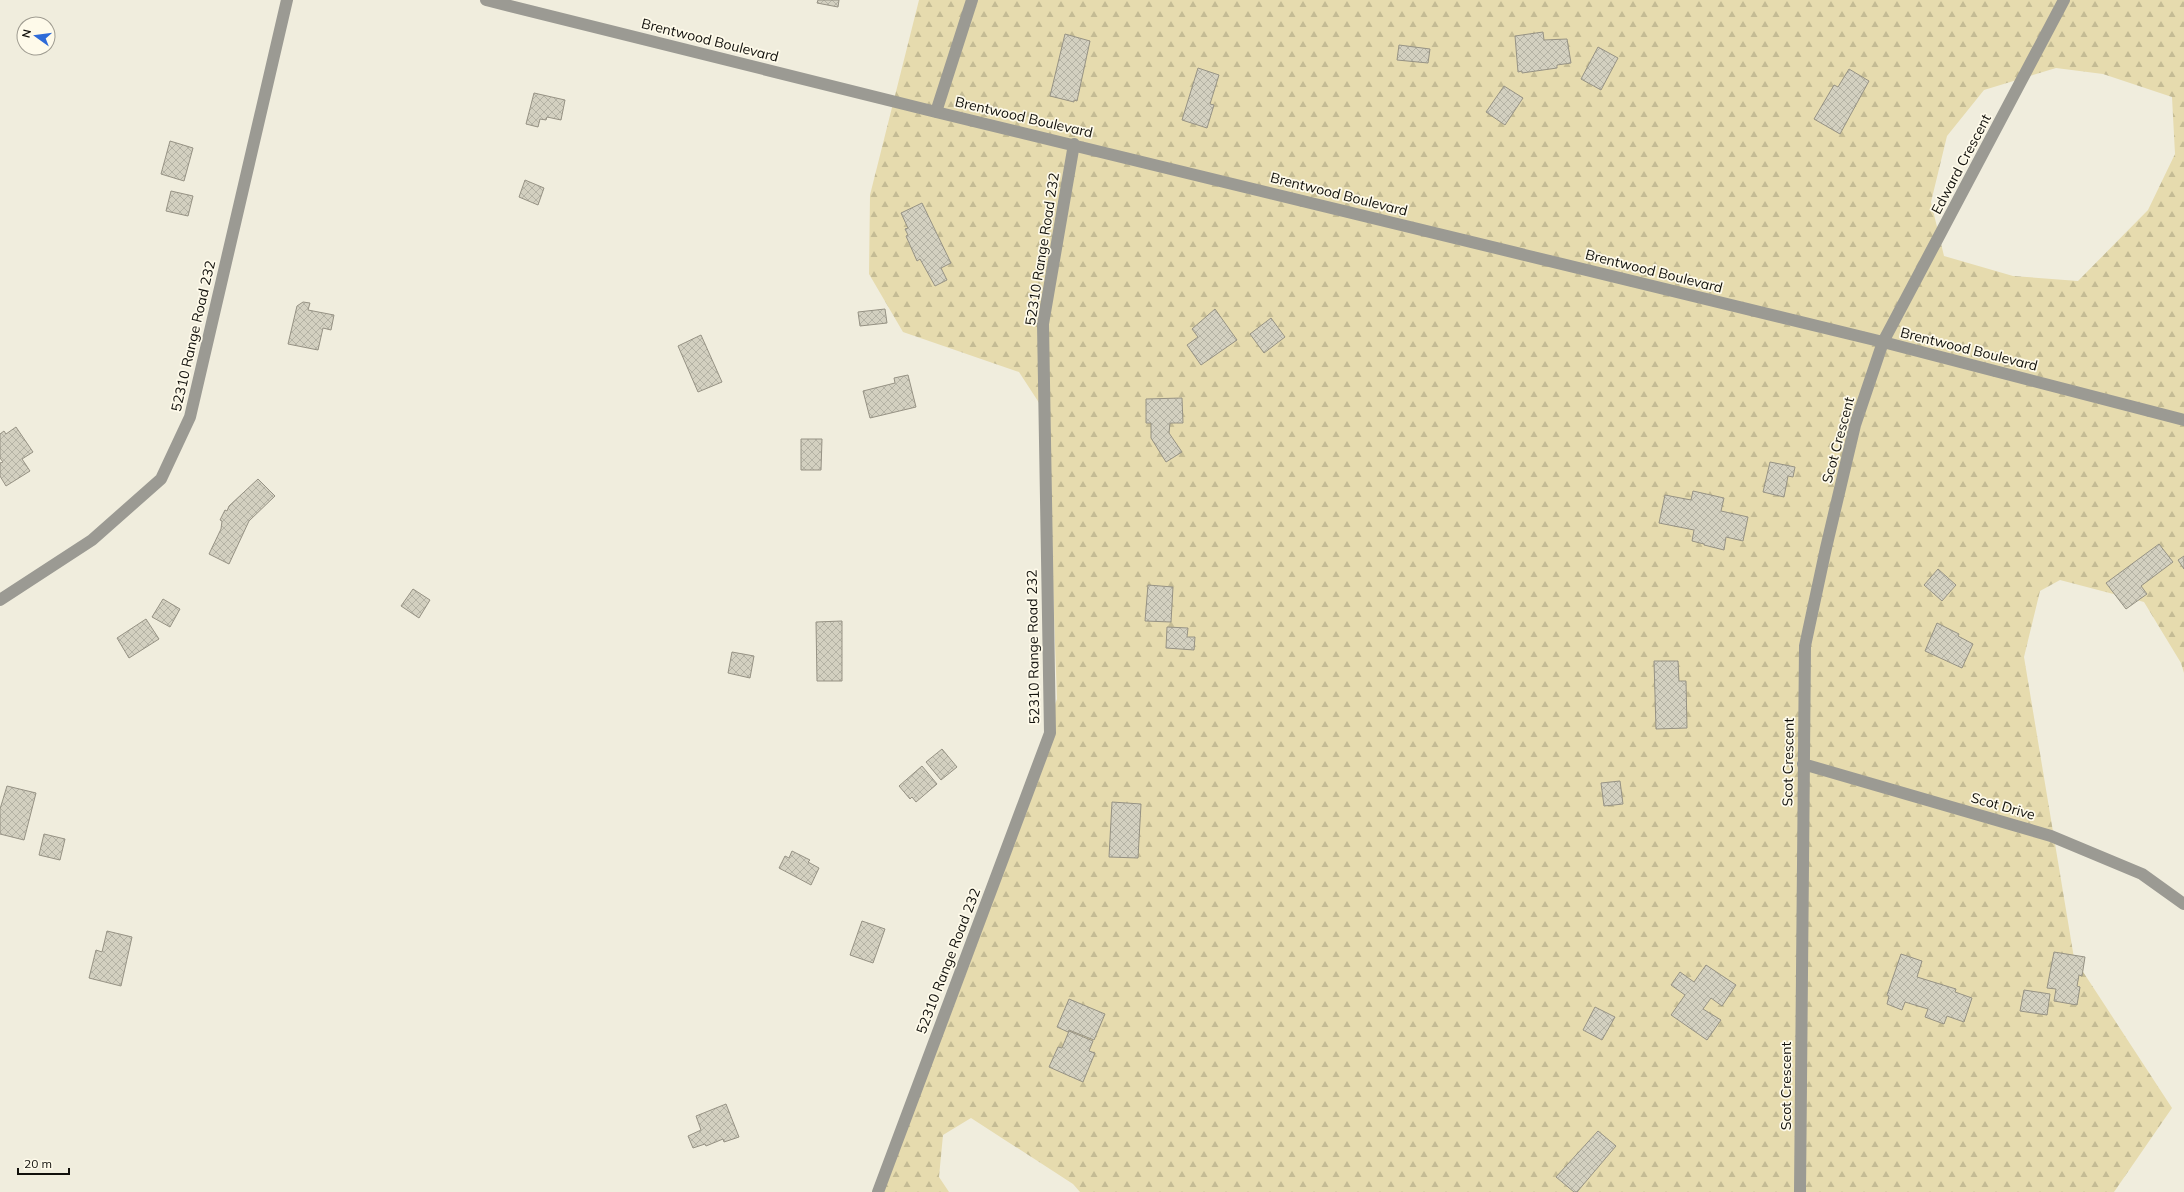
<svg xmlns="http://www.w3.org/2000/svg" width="2184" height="1192" font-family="Mulish,sans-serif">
	<defs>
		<pattern id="forest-firs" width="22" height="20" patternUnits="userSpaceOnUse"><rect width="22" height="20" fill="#e6dbae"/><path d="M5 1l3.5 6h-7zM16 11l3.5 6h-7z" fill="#c4bb94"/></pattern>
		<pattern id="building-cross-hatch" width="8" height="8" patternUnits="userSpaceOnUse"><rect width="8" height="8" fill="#d3d0c0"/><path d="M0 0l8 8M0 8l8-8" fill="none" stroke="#b4b2a4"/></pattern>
	</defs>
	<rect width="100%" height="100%" fill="#f0eddd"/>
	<!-- forest -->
	<path fill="url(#forest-firs)" fill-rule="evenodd" d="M919 0H2184V673L2181 663 2144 602 2060 580 2040 591 2024 657 2074 958 2172 1108 2114 1192H1080L1073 1184 971 1118 943 1135 939 1177 949 1192H881L1057 699 1047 415 1019 372 903 332 869 274 870 195ZM2056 68 2103 74 2172 97 2175 154 2148 210 2078 281 2013 276 1944 256 1931 202 1947 136 1984 90Z"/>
	<!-- building -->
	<path fill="url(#building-cross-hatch)" stroke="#969284" d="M818 0H839L838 7 817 3Z
		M1543 32 1544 40 1567 39 1571 63 1557 65V68L1522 73V71L1518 72 1515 36Z
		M1065 34 1090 41 1077 101 1074 100V102L1050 96Z
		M1399 45 1430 49 1428 63 1397 60Z
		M1598 47 1618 58 1601 90 1581 79Z
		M1198 68 1219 75 1210 104 1214 105 1207 128 1182 120Z
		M1849 69 1869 81 1840 134 1814 119 1834 85 1838 87Z
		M1504 86 1523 98 1505 125 1486 112Z
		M534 93 565 100 561 120 547 117 546 120 540 119 538 127 526 124Z
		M170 141 193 148 184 181 161 174Z
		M525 180 544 188 538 205 519 197Z
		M171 191 193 196 188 216 166 211Z
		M922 203 951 263 941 268 947 280 935 286 920 259 917 261 906 236 908 235 905 229 908 228 901 213Z
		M303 302 310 303 308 310 334 315 331 330 323 328 318 350 288 344 297 306Z
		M885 309 887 323 860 326 858 312Z
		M1215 309 1237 340 1201 365 1187 345 1198 337 1192 329Z
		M1271 318 1285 337 1264 353 1250 334Z
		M701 335 722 382 698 392 678 346Z
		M908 375 916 407 870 418 863 391 895 383 894 378Z
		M1182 398 1183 423H1170L1169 433 1182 452 1166 462 1151 438V423H1146V399Z
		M16 427 33 452 22 459 30 471 6 486 0 476V463L3 462 0 458V434L4 431 6 434Z
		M801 439H822L821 470H801Z
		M1770 462 1795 467 1793 477 1788 476 1784 497 1763 492Z
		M258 479 275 496 249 521 229 564 209 554 221 529 222 521 220 520 225 510 227 511 229 506Z
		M1693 491 1724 498 1721 511 1748 517 1743 541 1726 537 1724 550 1704 545V544L1692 541 1694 530 1659 523 1665 495 1691 500Z
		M2159 544 2173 562 2141 586 2147 594 2126 609 2106 583Z
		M2184 556V569L2178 560Z
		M1938 569 1956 585 1942 601 1924 585Z
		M1148 585 1173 587 1171 622 1145 621Z
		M413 589 430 600 419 618 401 606Z
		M163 599 180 609 170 627 152 617Z
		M146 619 159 639 129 658 117 638Z
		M842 621V681H817L816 622Z
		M1937 623 1959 634 1958 636 1973 644 1962 668 1925 651Z
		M1167 627 1188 628 1187 637H1195L1194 650 1166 648Z
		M732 652 754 656 750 678 728 673Z
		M1654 661H1678L1679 681H1686L1687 728 1656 729Z
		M942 749 957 767 941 780 926 762Z
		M922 766 937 784 916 802 912 797 910 799 899 786Z
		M1620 781 1623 804 1604 806 1601 783Z
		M7 786 36 793 24 840 0 834V809Z
		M1112 802 1141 804 1138 858 1109 857Z
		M44 834 65 839 60 860 39 855Z
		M792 851 810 860 808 862 819 868 811 885 779 868 785 856 789 858Z
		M862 921 885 929 873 963 850 955Z
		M107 931 132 937 121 986 89 978 96 950 102 952Z
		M2054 952 2085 957 2082 976 2079 975 2077 986 2080 987 2077 1005 2054 1001 2056 989 2047 988Z
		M1901 954 1922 961 1917 977 1956 989 1955 992 1972 998 1964 1022 1947 1016 1944 1024 1925 1017 1928 1009 1905 1002 1902 1010 1887 1004 1889 996 1887 995Z
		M1706 965 1736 985 1722 1006 1711 998 1703 1009 1721 1020 1707 1040 1671 1015 1685 995 1671 985 1680 972 1694 982Z
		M2024 990 2050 994 2047 1015 2020 1011Z
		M1069 999 1105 1014 1094 1040 1069 1030 1068 1032 1057 1027Z
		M1595 1007 1615 1017 1602 1040 1583 1030Z
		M1069 1031 1093 1041 1089 1051 1095 1053 1083 1082 1049 1067 1058 1047 1062 1048Z
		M726 1104 739 1137 724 1142 723 1139 706 1146 705 1144 693 1148 688 1136 701 1130 696 1116Z
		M1598 1131 1616 1146 1577 1192H1574L1556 1177Z"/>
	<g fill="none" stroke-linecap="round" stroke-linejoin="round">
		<!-- minor -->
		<path stroke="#9b9a93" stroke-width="12" d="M486 0 936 112 1883 342 2184 420
			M936 112 972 0
			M0 600 92 540 161 479 190 417 287 0
			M1803 764 2051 836 2142 874 2184 904
			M878 1192 1050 733 1043 324 1074 144
			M1800 1192 1805 646 1826 548 1855 425 1883 342 2064 0"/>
	</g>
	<g text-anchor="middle" stroke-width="3.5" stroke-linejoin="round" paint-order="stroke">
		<!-- street labels -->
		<g font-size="14" fill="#11100b" stroke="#fefaea">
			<text transform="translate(710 40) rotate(14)" y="5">Brentwood Boulevard</text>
			<text transform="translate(1024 117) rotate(13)" y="5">Brentwood Boulevard</text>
			<text transform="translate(1961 164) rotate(-62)" y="5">Edward Crescent</text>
			<text transform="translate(1339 194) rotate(14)" y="5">Brentwood Boulevard</text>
			<text transform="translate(1042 249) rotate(-81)" y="5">52310 Range Road 232</text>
			<text transform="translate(1654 271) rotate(14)" y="5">Brentwood Boulevard</text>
			<text transform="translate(193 336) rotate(-77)" y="5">52310 Range Road 232</text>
			<text transform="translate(1969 349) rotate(14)" y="5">Brentwood Boulevard</text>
			<text transform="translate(1838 440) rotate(-75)" y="5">Scot Crescent</text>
			<text transform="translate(1033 647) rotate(-91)" y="5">52310 Range Road 232</text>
			<text transform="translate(1788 762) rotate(-89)" y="5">Scot Crescent</text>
			<text transform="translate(2003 806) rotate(16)" y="5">Scot Drive</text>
			<text transform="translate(948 961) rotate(-69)" y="5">52310 Range Road 232</text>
			<text transform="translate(1786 1086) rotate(-90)" y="5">Scot Crescent</text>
		</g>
	</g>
	<!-- north arrow -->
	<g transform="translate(36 36) rotate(284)"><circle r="19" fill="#fefaea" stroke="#9f9c91"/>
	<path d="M0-3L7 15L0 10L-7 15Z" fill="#2e6bd8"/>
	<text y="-6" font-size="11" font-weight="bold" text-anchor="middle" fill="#11100b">N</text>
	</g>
	<!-- scale -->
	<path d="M18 1168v6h51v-6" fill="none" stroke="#11100b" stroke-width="2"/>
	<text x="24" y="1168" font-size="12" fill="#11100b" stroke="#fefaea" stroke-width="3" paint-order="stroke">20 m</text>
</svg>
